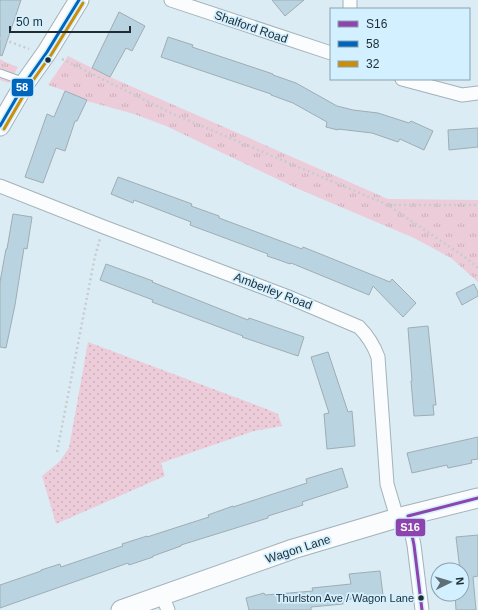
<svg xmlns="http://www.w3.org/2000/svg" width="478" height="610" font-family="Helvetica,sans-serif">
	<defs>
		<pattern id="grass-dots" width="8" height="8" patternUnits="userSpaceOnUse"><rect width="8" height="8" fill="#edccd9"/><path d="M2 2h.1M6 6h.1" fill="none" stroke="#cbafbb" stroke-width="1.8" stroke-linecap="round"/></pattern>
		<pattern id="park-tufts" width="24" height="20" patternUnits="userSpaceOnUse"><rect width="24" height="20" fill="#edccd9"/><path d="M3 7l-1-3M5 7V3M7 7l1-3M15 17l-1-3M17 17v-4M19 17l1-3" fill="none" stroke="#cbafbb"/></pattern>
	</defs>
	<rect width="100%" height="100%" fill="#dcecf4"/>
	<!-- grass -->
	<path fill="url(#grass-dots)" d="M88 342 264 408 278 414 282 426 254 431 161 463 165 476 56 524 42 476 59 462 69 448Z"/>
	<!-- park -->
	<path fill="url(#park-tufts)" d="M68 56 110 77 388 199 478 200V282L451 258 414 238 296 188 166 126 134 114 87 101 63 90 48 85Z
		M0 59 5 62 18 67 9 83 0 80Z"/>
	<!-- building -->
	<path fill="#b9d4e0" stroke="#9fadb3" d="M0 0H21L2 56 0 55Z
		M272 0H304L285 16Z
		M119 12 145 26 132 51 126 48 110 77 92 68Z
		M168 37 193 45 192 47 273 74V75L296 83 337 106 353 110 378 113 409 123 411 121 433 131 424 150 400 139 398 142 372 133 338 129V130L326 127 327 122 293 103 271 95V94L256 89 161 57Z
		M65 91 87 100 77 121H75L65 151 56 148 43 183 25 177 47 114 54 117Z
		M478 128V147L449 150 448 130Z
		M118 177 192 204 191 206 219 216V218L302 249 303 247 390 282 392 279 416 303 403 317 373 286 369 295 291 263 290 264 279 260 267 256 268 254 190 225 191 222 134 200 133 203 111 194Z
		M13 214 32 217 27 249 24 248 15 305 6 348 0 347V282L6 249H7Z
		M106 264 153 281 152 282 248 320 249 318 304 337 298 356 242 337 243 336 152 302 153 300 100 280Z
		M474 284 478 292V296L462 305 456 293Z
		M428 326 436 405H433L434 415 414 416 411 381H412L408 328Z
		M328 352 348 412 352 411 355 446 327 449 324 414 329 413 311 357Z
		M478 437V459L471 460 472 463 448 468 447 465 412 473 407 453Z
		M342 468 348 487 302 502 303 505 268 516V518L181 545V546L153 556V557L129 565 128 563 0 608V585L41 571V570L60 564 61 567 123 546 122 544 147 536V537L209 517 208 515 233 506V507L307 483 306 479Z
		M478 535V576L473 577 476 610H456L455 594H462V570H460L456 537Z
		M380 571 383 595 343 600V604L311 607V610H249L246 598 264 593 265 595 313 591 312 588 351 584 349 574Z"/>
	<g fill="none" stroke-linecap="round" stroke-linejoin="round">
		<defs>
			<path id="lane" d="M0 73 25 82"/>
			<path id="street" d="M171 0 331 53
				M350 0V9
				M402 79 462 95 478 93
				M0 186 104 227 286 296 359 327C368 336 374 346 378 357L387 484 397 518
				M408 516 414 545 422 610
				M162 595 168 610"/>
			<path id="secondary" d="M0 126 25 83 47 52 79 0
				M121 610 293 549 397 518 478 498"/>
		</defs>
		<!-- lane casing -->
		<use href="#lane" stroke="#a4b2b9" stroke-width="9"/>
		<!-- street casing -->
		<use href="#street" stroke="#a4b2b9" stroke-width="15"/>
		<!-- secondary casing -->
		<use href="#secondary" stroke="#a4b2b9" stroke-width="21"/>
		<!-- path -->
		<path stroke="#c6cccf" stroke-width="2.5" stroke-dasharray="2 3" stroke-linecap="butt" d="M0 38 29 49
			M62 59 171 113 388 205 466 258 478 268
			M389 205H478
			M57 452 95 256 100 239"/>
		<!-- lane -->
		<use href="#lane" stroke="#fafcfd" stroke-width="7"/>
		<!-- street -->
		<use href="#street" stroke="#fafcfd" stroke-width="13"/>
		<!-- secondary -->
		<use href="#secondary" stroke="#fafcfd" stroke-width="19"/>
		<defs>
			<path id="bus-1" d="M422 610 414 545 408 516 478 498"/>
			<path id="bus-2" d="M0 126 25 83 47 52 79 0"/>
			<path id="bus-3" d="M4 129 29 86 51 55 83 3"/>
		</defs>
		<!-- bus-1 casing -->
		<use href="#bus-1" stroke="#d2f0ff" stroke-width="6"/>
		<!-- bus-2 casing -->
		<use href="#bus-2" stroke="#d2f0ff" stroke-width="6"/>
		<!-- bus-3 casing -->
		<use href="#bus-3" stroke="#d2f0ff" stroke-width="6"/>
		<!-- bus-1 -->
		<use href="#bus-1" stroke="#8e44ad" stroke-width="3"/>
		<!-- bus-2 -->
		<use href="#bus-2" stroke="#0065bd" stroke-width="3"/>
		<!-- bus-3 -->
		<use href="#bus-3" stroke="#cc8e0a" stroke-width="3"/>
	</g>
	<!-- markers -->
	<g fill="#1e2c33" stroke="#d2f0ff" stroke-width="1.5">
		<circle cx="48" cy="60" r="3.5"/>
		<circle cx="421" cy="598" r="3.5"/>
	</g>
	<g text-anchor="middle" stroke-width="3.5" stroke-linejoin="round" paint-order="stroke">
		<!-- bus labels -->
		<g font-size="11" fill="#1e2c33" stroke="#d2f0ff" text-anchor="end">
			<text x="414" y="602">Thurlston Ave / Wagon Lane</text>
		</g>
		<!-- street labels -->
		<g font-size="12" fill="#1e2c33" stroke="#d2f0ff">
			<text transform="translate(251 27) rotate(19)" y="4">Shalford Road</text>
			<text transform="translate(273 291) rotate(21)" y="4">Amberley Road</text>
			<text transform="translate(298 549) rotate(-18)" y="4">Wagon Lane</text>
		</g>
	</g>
	<g stroke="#d2f0ff" stroke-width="1.5">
		<rect x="11" y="78" width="23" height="19" rx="4" fill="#0065bd"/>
		<rect x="395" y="518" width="31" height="19" rx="4" fill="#8e44ad"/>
	</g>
	<g font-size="11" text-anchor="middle" font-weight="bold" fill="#fff">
		<text x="22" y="91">58</text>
		<text x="410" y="531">S16</text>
	</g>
	<!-- legend -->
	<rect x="330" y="8" width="140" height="72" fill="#d2f0ff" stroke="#8aa2ad"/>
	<rect x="338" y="21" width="20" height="6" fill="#8e44ad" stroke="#8aa2ad"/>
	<text x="366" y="28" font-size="12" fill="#1e2c33">S16</text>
	<rect x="338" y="41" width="20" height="6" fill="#0065bd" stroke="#8aa2ad"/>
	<text x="366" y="48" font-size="12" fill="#1e2c33">58</text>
	<rect x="338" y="61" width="20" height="6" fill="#cc8e0a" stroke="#8aa2ad"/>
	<text x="366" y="68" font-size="12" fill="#1e2c33">32</text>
	<!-- north arrow -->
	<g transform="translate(450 582) rotate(85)"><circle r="19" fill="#d2f0ff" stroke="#8aa2ad"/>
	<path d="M0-3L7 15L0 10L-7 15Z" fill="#606f77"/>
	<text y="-6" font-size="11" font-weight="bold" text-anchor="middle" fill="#1e2c33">N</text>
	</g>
	<!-- scale -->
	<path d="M10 26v6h120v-6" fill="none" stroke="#1e2c33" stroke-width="2"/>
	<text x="16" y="26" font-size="12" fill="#1e2c33" stroke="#d2f0ff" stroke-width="3" paint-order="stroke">50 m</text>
</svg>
